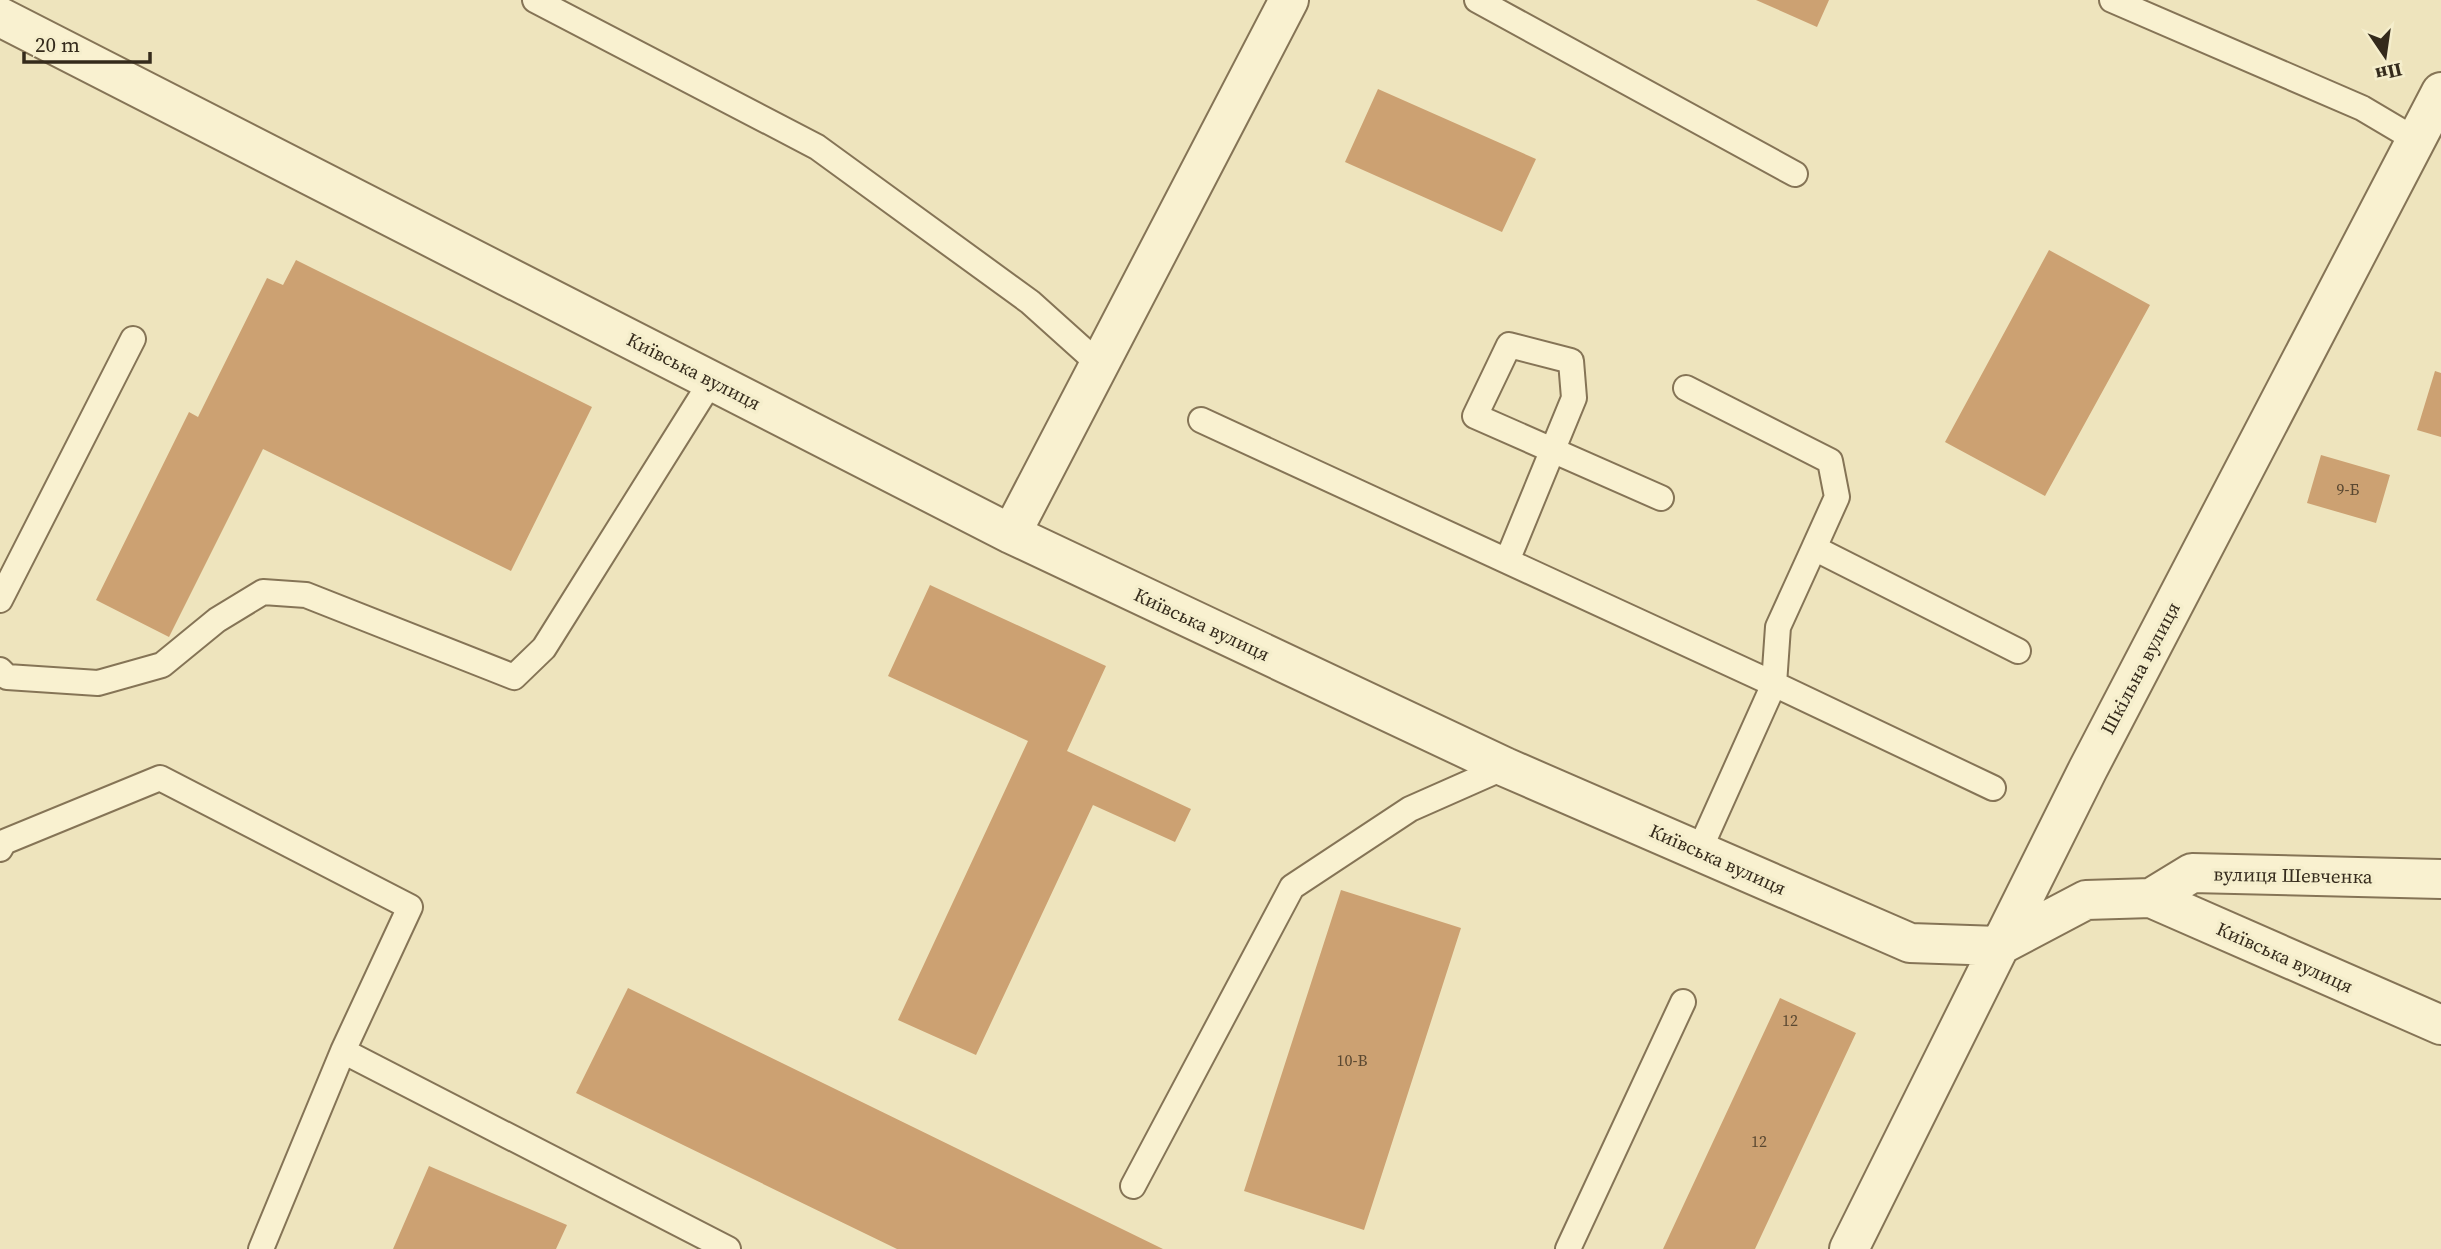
<svg xmlns="http://www.w3.org/2000/svg" width="2441" height="1249" font-family="'Source Serif 4',serif">
	<rect width="100%" height="100%" fill="#eee4bd"/>
	<!-- building -->
	<path fill="#cca172" d="M1756 0H1829L1817 27Z
		M1378 89 1536 159 1502 232 1345 162Z
		M2049 250 2150 305 2045 496 1945 442Z
		M296 260 592 407 511 571 263 449 169 637 96 600 189 412 198 417 267 278 283 285Z
		M2435 371 2441 373V437L2417 430Z
		M2321 455 2390 475 2376 523 2307 503Z
		M930 585 1106 666 1067 751 1191 809 1175 842 1093 805 976 1055 898 1020 1028 741 888 676Z
		M1341 890 1461 928 1364 1230 1244 1191Z
		M628 988 1163 1249H897L576 1093Z
		M1780 998 1856 1033 1755 1249H1663Z
		M429 1166 567 1225 556 1249H393Z"/>
	<g fill="none" stroke-linecap="round" stroke-linejoin="round">
		<defs>
			<path id="service" d="M535 0 817 147 1030 302 1099 364
				M1477 0 1795 174
				M2112 0 2362 108 2416 140
				M1686 388 1830 461 1837 497 1814 548
				M1201 420 1774 684 1993 788
				M1507 561 1574 398 1571 361 1509 345 1475 416 1661 498
				M0 600 133 339
				M0 670 7 677 98 683 162 665 217 620 263 592 306 595 514 677 544 648 712 380
				M0 849 4 842 160 778 410 907 343 1051 728 1249
				M1699 851 1774 684 1778 627 1814 548 2018 651
				M1133 1186 1292 887 1410 809 1505 767
				M261 1249 343 1051
				M1568 1249 1683 1002"/>
			<path id="minor" d="M0 17 1011 534 1505 767 1910 943 1999 946 2086 900 2151 898 2441 1025
				M1011 534 1289 0
				M2151 898 2192 873 2441 879
				M1849 1249 2088 769 2441 92"/>
		</defs>
		<!-- service casing -->
		<use href="#service" stroke="#857456" stroke-width="28"/>
		<!-- minor casing -->
		<use href="#minor" stroke="#857456" stroke-width="42"/>
		<!-- service -->
		<use href="#service" stroke="#f9f1d0" stroke-width="24"/>
		<!-- minor -->
		<use href="#minor" stroke="#f9f1d0" stroke-width="38"/>
	</g>
	<g text-anchor="middle" stroke-width="7" stroke-linejoin="round" paint-order="stroke">
		<!-- number labels -->
		<g font-size="16" fill="#5a4831">
			<text x="2348" y="495">9-Б</text>
			<text x="1790" y="1026">12</text>
			<text x="1352" y="1066">10-В</text>
			<text x="1759" y="1147">12</text>
		</g>
		<!-- street labels -->
		<g font-size="19" fill="#342a1b" stroke="#f5eecc">
			<text transform="translate(694 371) rotate(27)" y="7">Київська вулиця</text>
			<text transform="translate(1202 624) rotate(25)" y="7">Київська вулиця</text>
			<text transform="translate(2140 668) rotate(-62)" y="7">Шкільна вулиця</text>
			<text transform="translate(1718 859) rotate(24)" y="7">Київська вулиця</text>
			<text transform="translate(2293 875) rotate(1)" y="7">вулиця Шевченка</text>
			<text transform="translate(2285 957) rotate(24)" y="7">Київська вулиця</text>
		</g>
	</g>
	<!-- north arrow -->
	<g transform="translate(2385 56) rotate(167)" stroke="#f5eecc" stroke-width="5" paint-order="stroke">
	<path d="M0-5L12 26L0 18L-12 26Z" fill="#342a1b"/>
	<text y="-10" font-size="19" font-weight="bold" text-anchor="middle" fill="#342a1b">Пн</text>
	</g>
	<!-- scale -->
	<path d="M24 52v10h126v-10" fill="none" stroke="#342a1b" stroke-width="3.5"/>
	<text x="35" y="52" font-size="21" fill="#342a1b" stroke="#f5eecc" stroke-width="5" paint-order="stroke">20 m</text>
</svg>
